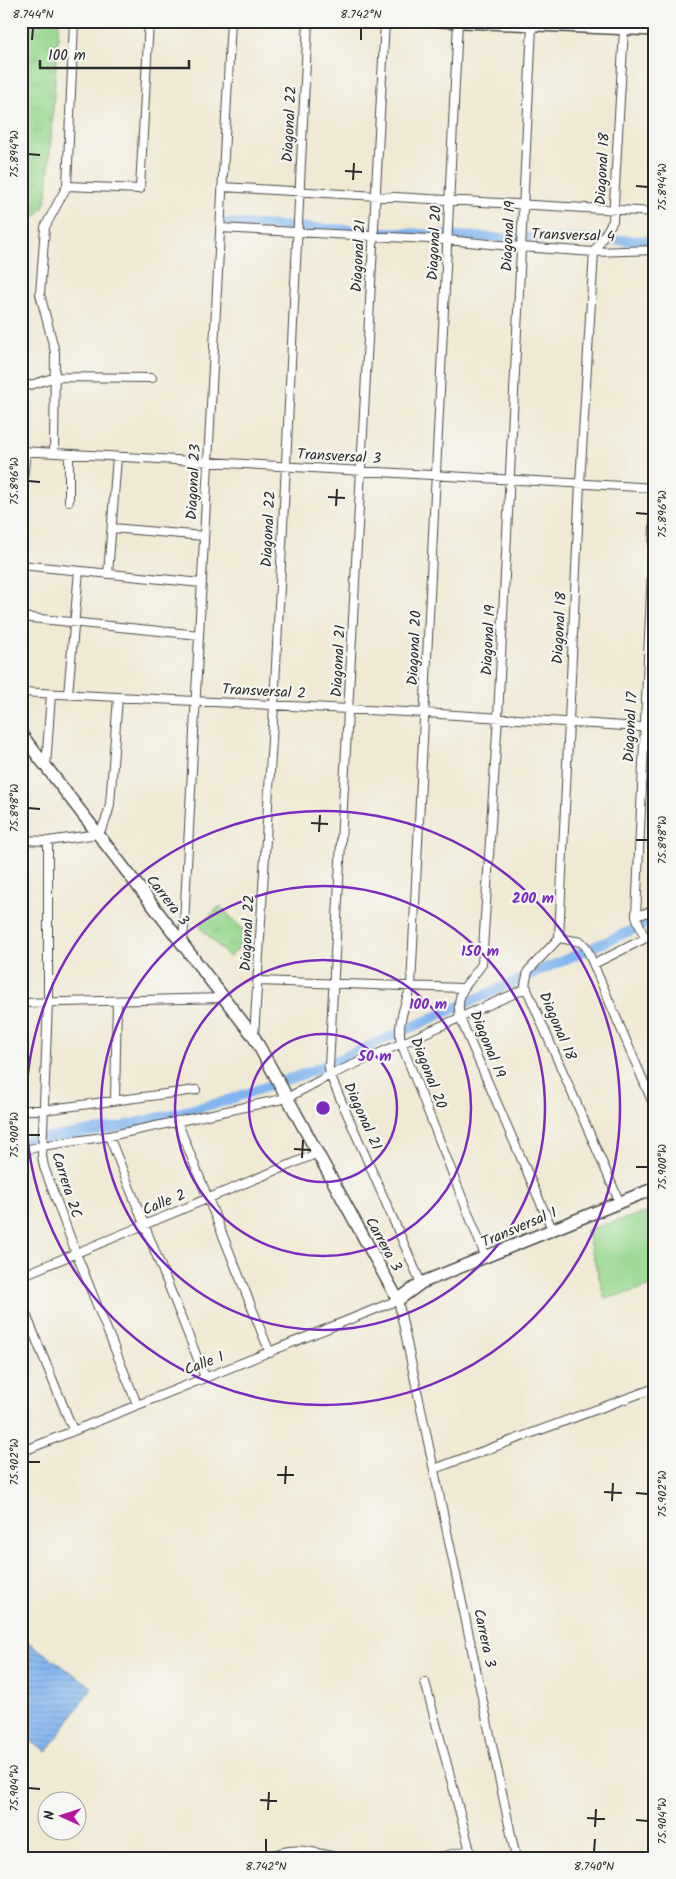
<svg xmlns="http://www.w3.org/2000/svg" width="676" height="1879" font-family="Kalam,sans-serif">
	<defs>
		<pattern id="park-tufts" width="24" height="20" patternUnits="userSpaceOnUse" patternTransform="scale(1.25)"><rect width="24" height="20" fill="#96d78e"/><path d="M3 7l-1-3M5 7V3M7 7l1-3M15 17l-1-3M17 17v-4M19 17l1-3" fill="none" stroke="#81b97b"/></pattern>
		<pattern id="water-rules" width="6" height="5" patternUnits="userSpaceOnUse" patternTransform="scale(1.25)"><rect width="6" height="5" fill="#81b5ef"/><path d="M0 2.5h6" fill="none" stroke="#6a93c2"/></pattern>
	</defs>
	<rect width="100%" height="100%" fill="#f6f6f2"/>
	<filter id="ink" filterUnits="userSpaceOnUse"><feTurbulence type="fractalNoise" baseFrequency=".02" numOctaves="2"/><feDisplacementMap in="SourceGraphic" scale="10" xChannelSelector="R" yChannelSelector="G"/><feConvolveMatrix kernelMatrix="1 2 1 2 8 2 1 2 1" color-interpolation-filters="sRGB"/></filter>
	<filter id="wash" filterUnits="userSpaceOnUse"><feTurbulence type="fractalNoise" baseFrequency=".0096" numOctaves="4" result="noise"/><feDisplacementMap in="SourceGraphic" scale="20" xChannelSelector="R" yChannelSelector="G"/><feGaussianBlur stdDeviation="1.12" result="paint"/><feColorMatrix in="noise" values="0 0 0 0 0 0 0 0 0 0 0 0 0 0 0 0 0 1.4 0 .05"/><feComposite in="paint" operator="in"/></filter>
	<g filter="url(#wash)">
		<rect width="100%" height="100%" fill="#f0e9d3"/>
		<!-- grass -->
		<path fill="#96d78e" stroke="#60815c" d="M655 1210V1285L605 1299 586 1230Z"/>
		<!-- park -->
		<path fill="url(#park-tufts)" stroke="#60815c" d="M59 22 47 195 43 208 33 219 21 217V24Z
			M220 906 250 937 229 957 199 926Z"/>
		<!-- water -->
		<path fill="url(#water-rules)" stroke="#56708d" d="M21 1637 92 1687 47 1752 21 1734Z"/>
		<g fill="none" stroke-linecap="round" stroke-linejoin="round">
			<!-- canal -->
			<path stroke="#81b5ef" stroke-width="10" d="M223 223 496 238 655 241
				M21 1142 119 1127 222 1102 312 1071 655 920"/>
		</g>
	</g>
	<g filter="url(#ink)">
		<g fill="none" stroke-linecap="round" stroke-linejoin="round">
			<defs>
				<path id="street" d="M385 21 329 1067 330 1075 421 1283
					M458 21 411 986C405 1005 397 1023 401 1043L486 1258
					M532 26 498 717 482 964C468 986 455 988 460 1018L552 1229
					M67 186 140 189 149 21
					M222 187 655 212
					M220 228 447 240 521 247 594 252 655 250
					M21 388 56 377 152 378
					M21 451 655 488
					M54 453 55 352 40 294 45 227 67 186 74 21
					M69 454V501
					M21 498 26 451
					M655 507 636 916 643 934 655 942
					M112 528 204 536
					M21 565 201 583
					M108 574 117 457
					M21 617 199 635
					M21 692 425 713 655 728
					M68 694 79 571
					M46 767 51 694
					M21 840 48 841 98 834C105 825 108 815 110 804L118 697
					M48 841V1002L42 1156 44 1167 76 1253 137 1404
					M636 916 655 910
					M559 938 581 942 586 947 655 1108
					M183 943 231 21
					M594 964 648 937
					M258 981 462 988
					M21 1003 224 998
					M254 1037 274 706 308 21
					M115 1100 117 1001
					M21 1110H43L196 1090
					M177 1121 270 1353
					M109 1136 205 1377
					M21 1151 42 1146 109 1136 287 1098 330 1075 527 988
					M620 1203 525 985 528 971 559 938 580 483 594 252 613 221 624 29
					M21 1276 318 1153
					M21 1302 73 1430
					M21 1452 398 1300 516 1858
					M434 1469 655 1388
					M425 1682 472 1858
					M268 1858C293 1844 315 1853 341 1858
					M435 1858 470 1850"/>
				<path id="secondary" d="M441 21 655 30
					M21 734 254 1037 398 1300 421 1283 655 1188"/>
			</defs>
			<!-- street casing -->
			<use href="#street" stroke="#494844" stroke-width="10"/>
			<!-- secondary casing -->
			<use href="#secondary" stroke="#494844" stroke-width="14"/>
			<!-- street -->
			<use href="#street" stroke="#fff" stroke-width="8"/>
			<!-- secondary -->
			<use href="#secondary" stroke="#fff" stroke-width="11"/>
		</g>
	</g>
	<!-- ticks -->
	<path fill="none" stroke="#2b2b2b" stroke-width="2" d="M32 40 33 28M361 40V28M28 154 40 155M345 171 362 172M353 180 354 163M636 186 648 187M28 481 40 482M328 497 345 498M336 506 337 489M636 513 648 514M28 808 40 809M311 823 328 824M319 832 320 815M636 840H648M28 1135H40M294 1149 311 1150M302 1158 303 1140M636 1167H648M28 1462H40M277 1475H294M285 1484 286 1466M604 1492 622 1493M636 1493 648 1494M612 1501 613 1483M28 1788 40 1789M260 1800 277 1801M268 1810 269 1792M587 1818 605 1819M636 1820 648 1821M595 1827 596 1809M266 1852V1839M594 1852 595 1839"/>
	<!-- distance rings -->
	<g fill="none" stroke="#7b2cbf" stroke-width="2.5">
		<circle cx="323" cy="1108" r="74"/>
		<circle cx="323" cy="1108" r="148"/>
		<circle cx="323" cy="1108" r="222"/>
		<circle cx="323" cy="1108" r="297"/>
	</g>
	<g text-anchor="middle" stroke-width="4.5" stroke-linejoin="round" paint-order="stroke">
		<!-- street labels -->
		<g font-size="15" fill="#2b2b2b" stroke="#f6f6f2">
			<text transform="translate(289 124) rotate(-87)" y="5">Diagonal 22</text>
			<text transform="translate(602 169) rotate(-87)" y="5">Diagonal 18</text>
			<text transform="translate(573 235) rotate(2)" y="5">Transversal 4</text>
			<text transform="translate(508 236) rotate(-87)" y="5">Diagonal 19</text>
			<text transform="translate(434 243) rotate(-87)" y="5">Diagonal 20</text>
			<text transform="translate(358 256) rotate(-87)" y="5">Diagonal 21</text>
			<text transform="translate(339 456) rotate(3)" y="5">Transversal 3</text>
			<text transform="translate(193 482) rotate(-87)" y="5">Diagonal 23</text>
			<text transform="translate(268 529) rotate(-87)" y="5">Diagonal 22</text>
			<text transform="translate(559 628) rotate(-87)" y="5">Diagonal 18</text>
			<text transform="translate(488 640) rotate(-87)" y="5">Diagonal 19</text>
			<text transform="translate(414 648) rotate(-87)" y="5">Diagonal 20</text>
			<text transform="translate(338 661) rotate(-87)" y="5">Diagonal 21</text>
			<text transform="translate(264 691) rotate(3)" y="5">Transversal 2</text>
			<text transform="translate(630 727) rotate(-87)" y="5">Diagonal 17</text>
			<text transform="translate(168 900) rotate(52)" y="5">Carrera 3</text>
			<text transform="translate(247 933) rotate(-87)" y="5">Diagonal 22</text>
			<text transform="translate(558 1026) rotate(67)" y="5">Diagonal 18</text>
			<text transform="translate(488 1044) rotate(68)" y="5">Diagonal 19</text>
			<text transform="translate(429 1073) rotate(69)" y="5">Diagonal 20</text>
			<text transform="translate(363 1116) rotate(66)" y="5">Diagonal 21</text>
			<text transform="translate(67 1185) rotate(72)" y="5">Carrera 2C</text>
			<text transform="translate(164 1202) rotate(-22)" y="5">Calle 2</text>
			<text transform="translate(519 1227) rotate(-23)" y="5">Transversal 1</text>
			<text transform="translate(384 1244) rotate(61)" y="5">Carrera 3</text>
			<text transform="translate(204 1363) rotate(-21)" y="5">Calle 1</text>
			<text transform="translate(485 1638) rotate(78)" y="5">Carrera 3</text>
		</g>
	</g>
	<circle cx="323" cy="1108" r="8" fill="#7b2cbf" stroke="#f6f6f2" stroke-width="2.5"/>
	<g font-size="15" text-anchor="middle" font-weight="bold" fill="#7b2cbf" stroke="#f6f6f2" stroke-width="4.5" stroke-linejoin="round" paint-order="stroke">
		<text x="533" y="903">200 m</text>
		<text x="480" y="956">150 m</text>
		<text x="428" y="1009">100 m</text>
		<text x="375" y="1061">50 m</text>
	</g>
	<!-- margin -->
	<rect width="676" height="1879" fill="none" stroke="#f6f6f2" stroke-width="55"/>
	<!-- north arrow -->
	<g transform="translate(62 1816) rotate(273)"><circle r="24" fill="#f6f6f2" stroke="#a5a5a2"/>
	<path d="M0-4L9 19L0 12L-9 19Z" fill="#b5179e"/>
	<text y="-8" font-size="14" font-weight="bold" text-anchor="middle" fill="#2b2b2b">N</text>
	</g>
	<!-- scale -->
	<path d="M40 60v8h149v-8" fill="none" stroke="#2b2b2b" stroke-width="2.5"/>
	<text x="48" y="60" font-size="15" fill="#2b2b2b" stroke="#f6f6f2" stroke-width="4" paint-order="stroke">100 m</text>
	<rect x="28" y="28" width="620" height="1824" fill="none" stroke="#2b2b2b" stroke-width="2"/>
	<g font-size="12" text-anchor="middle" fill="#2b2b2b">
		<text x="33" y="18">8.744°N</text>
		<text x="361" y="18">8.742°N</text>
		<text transform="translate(14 154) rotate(-90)" y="4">75.894°W</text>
		<text transform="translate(662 187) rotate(-90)" y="4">75.894°W</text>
		<text transform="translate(14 481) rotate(-90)" y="4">75.896°W</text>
		<text transform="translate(662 514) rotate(-90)" y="4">75.896°W</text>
		<text transform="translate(14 808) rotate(-90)" y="4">75.898°W</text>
		<text transform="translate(662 840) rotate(-90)" y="4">75.898°W</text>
		<text transform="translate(14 1135) rotate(-90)" y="4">75.900°W</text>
		<text transform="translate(662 1167) rotate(-90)" y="4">75.900°W</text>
		<text transform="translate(14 1462) rotate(-90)" y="4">75.902°W</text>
		<text transform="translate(662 1494) rotate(-90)" y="4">75.902°W</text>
		<text transform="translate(14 1788) rotate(-90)" y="4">75.904°W</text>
		<text transform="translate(662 1821) rotate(-90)" y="4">75.904°W</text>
		<text x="266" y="1870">8.742°N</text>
		<text x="594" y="1870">8.740°N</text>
	</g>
</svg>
